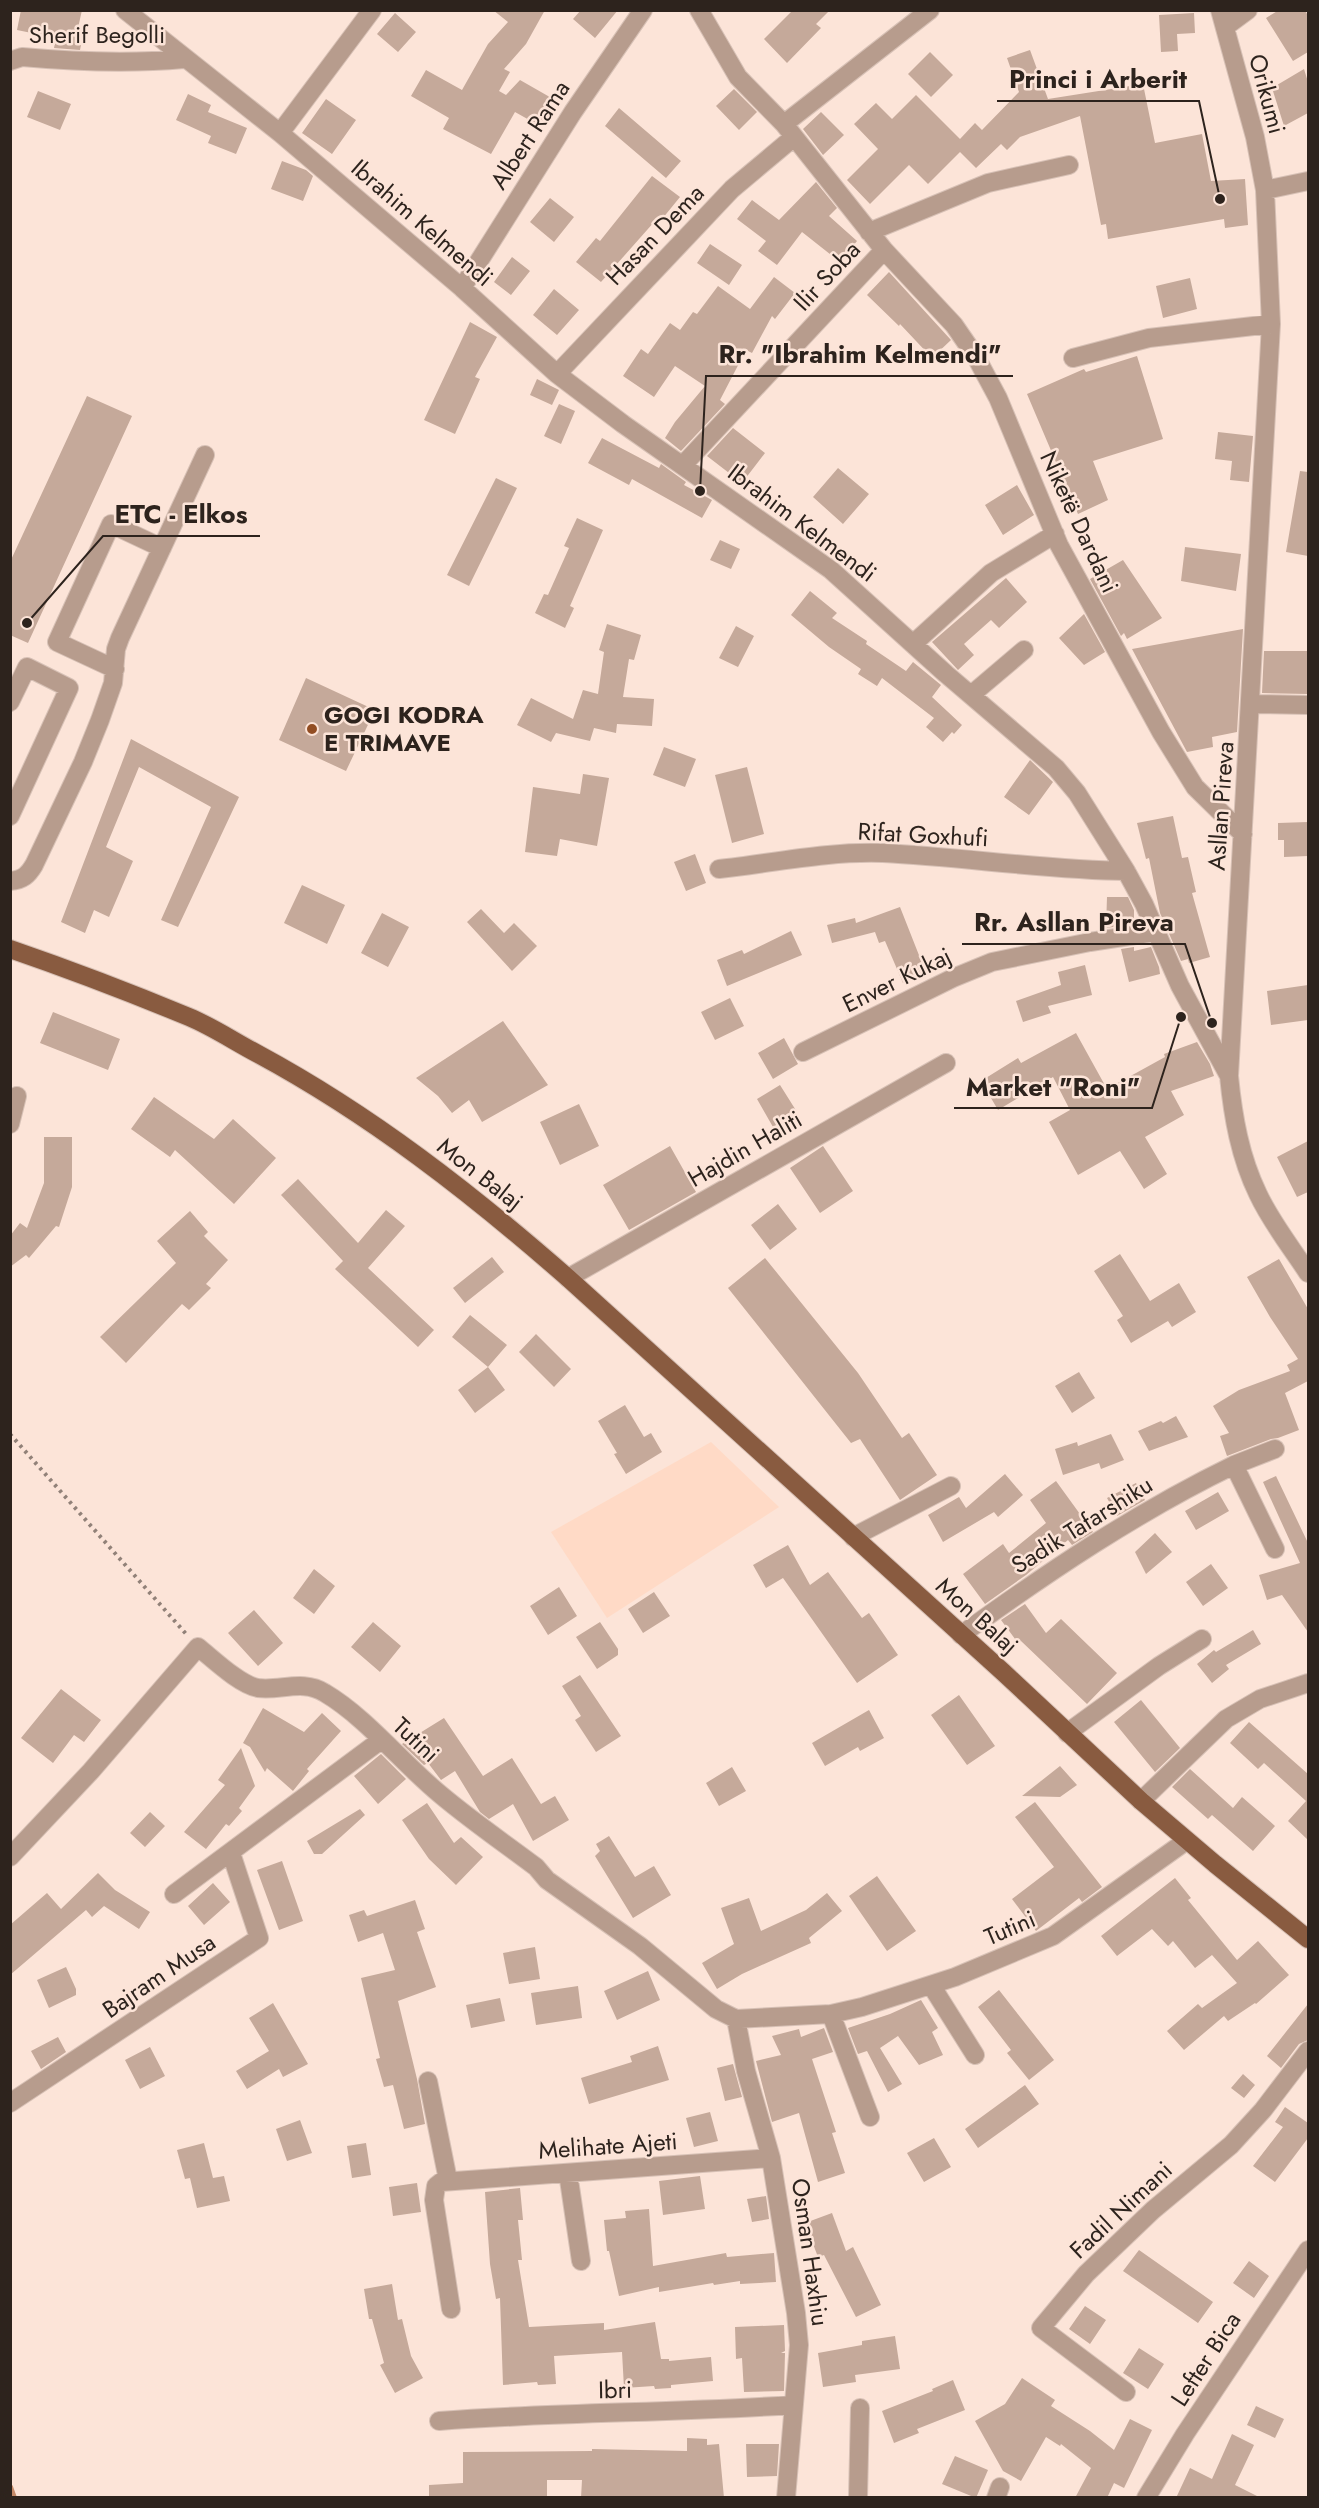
<svg xmlns="http://www.w3.org/2000/svg" width="1319" height="2508" font-family="Jost,sans-serif">
	<rect width="100%" height="100%" fill="#fce4d8"/>
	<!-- built -->
	<path fill="#ffdac6" d="M711 1442 779 1507 607 1618 551 1532Z"/>
	<g fill="none" stroke-linecap="round" stroke-linejoin="round">
		<!-- stream -->
		<path stroke="#c58a69" stroke-width="6" d="M10 2487 14 2498"/>
	</g>
	<!-- building -->
	<path fill="#c5a99a" d="M21 10H82L78 28 84 30 80 50 54 48 56 38 17 30Z
		M493 10H545L526 44 504 69 510 72 499 91 506 95 520 80 555 100 540 126 515 112 491 154 443 129 449 118 411 96 426 70 462 90 488 44 508 22Z
		M581 10H618L595 38 573 19Z
		M793 10H830L816 24 821 28 787 63 764 39Z
		M1279 10H1305L1308 16V52L1293 61 1266 18Z
		M395 13 416 32 398 52 377 34Z
		M1194 13 1195 33 1177 34 1178 51 1161 52 1159 15Z
		M1030 50 1048 99 1143 84 1155 143 1202 134 1211 181 1245 179 1248 225 1225 228 1224 219 1108 239 1106 224 1101 225 1080 116 1020 137 1007 150 1001 144 976 168 960 152 928 184 909 165 870 204 847 180 878 149 854 124 876 103 892 119 916 95 960 139 975 123 982 130 1019 92 1007 58Z
		M930 52 953 75 931 97 908 74Z
		M1304 69 1308 82V113L1284 126 1272 88Z
		M734 89 757 112 739 130 716 106Z
		M38 91 71 104 60 130 27 117Z
		M188 94 211 105 208 112 247 128 236 154 208 143 211 136 176 120Z
		M326 99 356 120 332 154 302 133Z
		M619 108 681 161 666 178 605 126Z
		M821 112 844 135 823 155 803 129Z
		M282 161 306 170 313 176 303 201 271 189Z
		M652 176 680 197 658 224 655 221 601 282 576 262 596 238 600 241Z
		M816 182 837 208 829 216 857 241 840 262 802 232 777 265 758 251 766 241 737 219 752 200 779 220Z
		M550 198 574 217 554 242 530 222Z
		M710 244 742 265 729 285 697 263Z
		M512 257 530 271 511 295 494 282Z
		M889 272 951 340 932 358 900 324 899 326 867 295Z
		M774 277 795 293 775 319 772 316 752 353 746 350 720 400 725 404 681 451 665 438 675 422 705 386 675 366 654 397 623 376 641 349 648 354 670 323 680 330 693 312 697 314 718 286 750 309Z
		M1190 278 1197 309 1163 318 1156 286Z
		M554 289 579 310 557 335 533 315Z
		M470 322 497 337 475 377 480 379 455 434 424 420Z
		M1137 356 1163 439 1093 461 1108 500 1078 514 1027 394 1084 369 1086 372Z
		M537 379 559 390 552 405 530 395Z
		M87 396 132 416 28 643 10 635V562Z
		M559 404 575 411 561 444 544 436Z
		M733 428 765 453 742 483 707 456Z
		M1218 432 1253 436 1249 482 1230 480 1232 461 1215 459Z
		M602 438 659 468 661 464 686 482 684 485 712 500 702 518 632 479 629 485 588 463Z
		M838 468 869 494 843 524 813 497Z
		M1300 471 1308 472V556L1286 552Z
		M496 478 517 488 469 586 447 575Z
		M1017 485 1034 515 1003 535 985 505Z
		M577 518 603 530 570 606 574 608 565 628 535 613 544 594 548 595 569 548 564 546Z
		M720 540 740 549 731 569 710 560Z
		M1185 547 1241 554 1236 591 1181 581Z
		M1123 560 1162 618 1127 639 1124 633 1121 636 1090 579Z
		M1006 578 1027 602 999 628 991 620 964 644 974 655 958 670 932 642Z
		M810 591 837 613 832 618 867 641 866 644 906 671 913 662 941 685 932 697 962 725 954 734 952 732 943 742 926 727 934 718 882 678 877 686 858 674 861 669 829 647 791 615Z
		M1084 614 1105 652 1084 665 1059 638Z
		M607 624 641 635 634 660 629 659 623 697 654 699 652 726 617 724 616 733 594 728 590 741 556 733 551 742 517 725 531 698 573 719 583 690 598 694 604 652 599 650Z
		M736 626 754 636 738 667 719 658Z
		M1243 629 1237 732 1212 737 1213 747 1187 752 1132 649Z
		M1264 651H1308V694L1262 693Z
		M306 678 375 710 346 771 279 740Z
		M131 739 239 797 178 927 161 920 211 807 139 767 106 847 133 861 109 917 94 910 85 933 61 922Z
		M664 747 696 759 685 787 653 775Z
		M1030 760 1053 782 1029 815 1004 797Z
		M747 767 764 834 732 843 715 775Z
		M583 774 609 778 597 846 560 839 557 856 525 852 533 787 580 794Z
		M1173 816 1182 858 1188 857 1196 892 1192 893 1210 957 1189 963 1188 959 1181 961 1160 913 1149 858 1146 859 1137 823Z
		M1308 822V856L1284 857V840H1278V823Z
		M695 854 706 883 686 891 674 862Z
		M302 885 345 905 327 944 284 923Z
		M1107 897H1128L1134 910V924L1106 928Z
		M900 907 926 973 903 983 885 941 879 943 875 932 832 943 827 925 855 918 856 923Z
		M481 909 504 933 514 923 537 946 512 971 467 922Z
		M382 913 409 927 388 967 361 953Z
		M791 931 802 955 727 986 717 960 742 950 744 954Z
		M1134 947V951L1151 947 1159 967 1160 974 1129 982 1121 949Z
		M1085 965 1092 995 1048 1006 1051 1013 1023 1022 1016 1001 1061 985 1058 972Z
		M1308 985V1020L1271 1025 1267 991Z
		M730 998 744 1026 715 1040 701 1012Z
		M53 1012 120 1039 108 1070 40 1043Z
		M503 1021 548 1085 482 1122 469 1100 452 1113 438 1096 416 1078Z
		M1076 1033 1107 1089 1165 1057 1164 1054 1197 1042 1210 1064 1214 1076 1171 1091 1184 1115 1145 1137 1167 1174 1144 1189 1120 1151 1078 1175 1049 1122 1070 1110 1053 1077 998 1110 981 1081 1018 1058 1021 1063Z
		M784 1038 798 1064 773 1079 758 1053Z
		M780 1085 797 1112 773 1127 757 1099Z
		M154 1097 214 1139 233 1119 276 1158 234 1204 175 1150 170 1157 131 1129Z
		M579 1104 599 1146 560 1165 540 1122Z
		M44 1137H72V1187L59 1227 56 1226 29 1258 26 1255 10 1267V1236L20 1223 27 1228 44 1183Z
		M1308 1141V1192L1297 1197 1277 1157Z
		M670 1146 696 1192 629 1230 603 1185Z
		M823 1146 853 1191 820 1213 790 1168Z
		M298 1179 358 1243 386 1210 405 1226 368 1268 434 1330 418 1347 335 1269 343 1261 281 1195Z
		M778 1204 797 1229 770 1250 751 1225Z
		M190 1211 208 1232 204 1236 228 1260 206 1284 211 1288 189 1310 182 1304 126 1363 100 1337 176 1263 157 1241Z
		M1120 1254 1150 1301 1179 1283 1196 1312 1172 1327 1168 1321 1131 1343 1117 1320 1123 1316 1094 1271Z
		M492 1257 504 1272 465 1303 453 1288Z
		M765 1258 858 1373 902 1438 909 1433 937 1475 900 1500 860 1439 851 1443 728 1288Z
		M1279 1259 1308 1309V1381L1285 1393 1299 1430 1278 1438 1271 1439 1227 1456 1220 1436 1229 1433 1213 1406 1239 1390 1290 1371 1287 1365 1298 1359 1270 1317 1247 1277Z
		M470 1315 507 1345 488 1367 452 1337Z
		M536 1334 571 1369 554 1387 519 1352Z
		M488 1367 505 1390 475 1413 458 1390Z
		M1079 1372 1095 1398 1072 1413 1055 1386Z
		M625 1405 644 1437 651 1433 662 1452 626 1474 614 1454 617 1453 598 1421Z
		M1176 1416 1188 1437 1149 1451 1138 1431 1161 1421 1163 1423Z
		M1111 1434 1124 1460 1101 1469 1099 1463 1063 1475 1055 1449 1077 1442 1078 1446Z
		M1005 1474 1023 1495 998 1517 994 1512 943 1542 928 1515 959 1497 966 1508Z
		M1276 1476 1308 1543V1632L1282 1595 1267 1600 1259 1575 1300 1563 1263 1482Z
		M1056 1481 1093 1532 1072 1545 1068 1540 1026 1575 985 1604 963 1574 1003 1544 1009 1553 1046 1523 1030 1500Z
		M1136 1483 1145 1500 1117 1516 1107 1498Z
		M1218 1492 1229 1511 1196 1530 1185 1511Z
		M1155 1533 1172 1552 1146 1574 1135 1552Z
		M788 1545 810 1585 828 1572 862 1618 869 1613 898 1655 857 1683 783 1578 766 1588 753 1565Z
		M1211 1564 1228 1588 1203 1606 1186 1582Z
		M314 1569 335 1586 314 1614 293 1598Z
		M559 1587 577 1616 548 1635 530 1606Z
		M654 1592 670 1616 643 1633 628 1609Z
		M1025 1604 1046 1633 1061 1619 1117 1673 1087 1704 1021 1641 1018 1643 1001 1620Z
		M254 1610 283 1643 258 1666 228 1633Z
		M373 1622 401 1646 380 1672 351 1647Z
		M600 1622 618 1649V1655L597 1669 576 1637Z
		M1253 1630 1261 1644 1226 1665 1229 1669 1212 1683 1197 1664 1214 1650 1216 1652Z
		M580 1675 621 1736 596 1752 575 1720 581 1716 562 1686Z
		M61 1689 101 1720 84 1742 74 1735 53 1763 21 1738Z
		M959 1695 995 1746 967 1765 931 1715Z
		M1141 1700 1180 1748 1155 1772 1114 1722Z
		M263 1708 304 1732 322 1713 341 1731 307 1769 309 1771 293 1791 267 1768 265 1772 250 1747 243 1743Z
		M869 1710 884 1738 860 1751 858 1747 825 1766 812 1743Z
		M444 1718 483 1776 512 1758 541 1804 555 1796 569 1820 533 1841 513 1804 489 1819 480 1812 455 1771 441 1780 428 1763 424 1765 402 1744Z
		M1249 1722 1308 1774V1840L1288 1821 1306 1801 1264 1763 1258 1769 1230 1743Z
		M241 1748 255 1786 239 1808 242 1811 229 1826 226 1824 206 1849 184 1832 225 1785 218 1780Z
		M381 1754 406 1779 378 1804 354 1776Z
		M1060 1766 1077 1785 1060 1797 1022 1796Z
		M732 1767 746 1791 719 1806 706 1783Z
		M1190 1769 1233 1808 1242 1797 1275 1826 1253 1851 1212 1815 1208 1819 1172 1787Z
		M1035 1802 1102 1887 1082 1902 1079 1898 1036 1931 1012 1899 1054 1867 1015 1817Z
		M427 1803 454 1843 461 1837 483 1857 456 1885 429 1859 402 1820Z
		M360 1809 365 1815 322 1854H314L307 1841Z
		M150 1812 165 1826 145 1847 130 1833Z
		M609 1836 635 1877 654 1866 671 1895 633 1918 595 1856 600 1851 596 1844Z
		M282 1861 303 1921 279 1930 257 1870Z
		M98 1873 115 1890 150 1912 139 1929 104 1906 92 1917 86 1910 10 1975V1925L47 1893 61 1909Z
		M877 1876 916 1931 887 1951 849 1896Z
		M1175 1878 1191 1898 1188 1900 1237 1960 1258 1941 1289 1975 1256 2004 1255 2003 1228 2021 1224 2016 1184 2050 1167 2031 1198 2004 1202 2008 1237 1983 1212 1955 1195 1968 1173 1941 1168 1946 1152 1929 1117 1956 1101 1936Z
		M213 1883 230 1902 204 1925 188 1906Z
		M827 1893 842 1911 809 1938 811 1943 742 1974 717 1989 702 1963 734 1944 721 1908 749 1898 761 1931 806 1910Z
		M415 1900 425 1929 417 1932 436 1987 398 2001 417 2079 425 2124 404 2129 393 2085 384 2087 376 2059 380 2058 361 1978 395 1970 383 1933 358 1942 349 1915 364 1910 367 1916Z
		M535 1947 540 1979 509 1984 503 1953Z
		M66 1967 76 1989V1995L49 2008 37 1980Z
		M648 1971 660 2000 617 2020 604 1991Z
		M578 1986 582 2018 536 2025 531 1993Z
		M999 1990 1054 2060 1029 2080 1007 2053 1011 2050 978 2007Z
		M500 1998 505 2021 471 2028 466 2005Z
		M921 2000 938 2028 932 2032 943 2055 919 2065 898 2036 880 2048 902 2084 888 2092 867 2051 858 2054 848 2028 890 2014Z
		M273 2003 308 2064 283 2077 279 2069 247 2089 236 2071 269 2051 249 2018Z
		M1308 2004V2040L1299 2044 1281 2068 1267 2056Z
		M824 2028 833 2052 812 2059 836 2132 832 2133 845 2173 818 2182 799 2113 772 2122 756 2061 781 2055 772 2036 799 2029 801 2037Z
		M58 2037 66 2052 41 2069 31 2051Z
		M658 2046 669 2080 589 2104 581 2078 632 2062 630 2056Z
		M150 2047 165 2076 140 2089 125 2060Z
		M733 2064 742 2097 725 2101 717 2068Z
		M1243 2074 1255 2085 1244 2098 1231 2088Z
		M1025 2085 1039 2104 978 2148 965 2129Z
		M1285 2107 1308 2123V2138L1275 2182 1253 2166 1283 2127 1275 2122Z
		M710 2112 718 2141 694 2147 686 2118Z
		M300 2120 312 2153 287 2161 276 2129Z
		M934 2138 951 2167 924 2182 907 2153Z
		M204 2143 213 2178 224 2176 230 2201 197 2208 190 2178 185 2179 177 2150Z
		M366 2143 371 2175 352 2178 347 2146Z
		M700 2176 705 2209 663 2215 659 2181Z
		M417 2183 421 2212 393 2216 389 2187Z
		M520 2188 523 2220H518L522 2260H518L529 2327 604 2323V2330L655 2322 661 2359H669V2361L711 2357 713 2381 671 2385V2388L655 2389 654 2386 624 2388 622 2352 554 2356 556 2384 538 2385 537 2382 503 2385 500 2298 496 2299 490 2264 485 2192Z
		M766 2196 769 2219 752 2222 747 2199Z
		M649 2209 653 2266 726 2253 727 2257 774 2253 776 2282 740 2284V2281L714 2285 713 2283 659 2292V2287L619 2296 609 2251H607L604 2220 626 2218 625 2211Z
		M832 2213 846 2251 853 2247 881 2305 856 2317 824 2255 818 2257 805 2223Z
		M1139 2250 1213 2302 1198 2323 1123 2271Z
		M1249 2261 1269 2276 1254 2298 1233 2283Z
		M392 2284 398 2320 402 2319 411 2356 423 2378 395 2393 380 2365 384 2363 372 2319H369L364 2289Z
		M1085 2306 1106 2320 1090 2344 1069 2329Z
		M784 2325 785 2351 781 2353H785L784 2391 744 2392 742 2358 736 2359 735 2327Z
		M895 2336 900 2369 855 2375 856 2382 823 2387 818 2353 862 2345V2341Z
		M1139 2348 1164 2364 1148 2389 1123 2373Z
		M1022 2378 1055 2400 1051 2406 1090 2431 1114 2450 1130 2419 1152 2430 1124 2488 1114 2483 1107 2498H1075L1091 2468 1061 2444 1060 2446 1046 2437 1021 2481 1003 2471 975 2421 1005 2404Z
		M953 2380 965 2410 917 2429 919 2433 894 2443 882 2411 933 2391 932 2389Z
		M1256 2406 1284 2419 1275 2438 1247 2425Z
		M1232 2434 1254 2445 1235 2485 1261 2498H1176L1190 2468 1212 2479Z
		M687 2438 707 2439V2445L719 2444 724 2498H581L582 2480H547V2498H429V2485L463 2483V2452L592 2451V2449L687 2451Z
		M746 2444H779L777 2476 747 2477Z
		M955 2456 988 2470 976 2498 942 2484Z"/>
	<g fill="none" stroke-linecap="round" stroke-linejoin="round">
		<defs>
			<path id="minor" d="M125 10 280 133 462 288 557 374 623 424 831 570 946 674 1056 768 1077 793 1126 871 1144 904 1180 986 1229 1076
				M699 10 738 77 784 124 884 250 954 325 976 357 998 398 1059 545 1161 732 1195 787 1243 834
				M1220 10 1255 137 1265 190 1271 324 1229 1076C1233 1117 1240 1157 1258 1194 1271 1222 1291 1247 1308 1273
				M1225 27 1248 10
				M10 61 22 57C78 62 128 64 184 59
				M784 124 930 10
				M280 133 372 10
				M1265 190 1308 181
				M869 232 988 183 1069 165
				M462 288 573 112 643 10
				M1073 358 1149 338 1271 324
				M557 374 732 189 794 137
				M683 465 884 250
				M913 644 991 573 1055 534
				M115 669 57 642 111 524 162 548
				M971 695 1024 650
				M10 702 27 667 69 688 10 816
				M1251 704 1308 705
				M719 869C773 863 829 851 883 853 964 857 1045 870 1126 871
				M10 881C23 880 28 875 34 865L83 762 100 720 113 683 116 649 120 638 205 455
				M803 1052 953 978 992 962 1090 942 1155 932
				M10 1124 17 1096
				M568 1278 946 1063
				M1234 1465 1275 1449
				M853 1537 951 1486
				M961 1635C1048 1572 1137 1512 1234 1465L1275 1549
				M1067 1733 1159 1666 1202 1639
				M1141 1801 1226 1719 1260 1699 1308 1683
				M10 1857 91 1771 198 1647C213 1659 240 1685 258 1688 281 1691 303 1679 325 1693 367 1718 403 1764 441 1795 472 1821 504 1843 536 1867L547 1880 640 1946 716 2009 736 2019 831 2014 862 2007 955 1977 1053 1936 1186 1841
				M174 1894 381 1740
				M931 1985 975 2055
				M831 2014 870 2117
				M736 2019 746 2071 771 2158 796 2313 799 2345 786 2498
				M428 2081 448 2180
				M10 2103 259 1938 231 1853
				M568 2173 581 2261
				M451 2309 434 2200 436 2186 441 2182 771 2158
				M1126 2392 1041 2328 1086 2274 1153 2210 1231 2145 1263 2110 1308 2051
				M439 2421C557 2412 675 2413 793 2405
				M858 2498 860 2408
				M996 2498 1000 2487
				M1146 2498 1185 2434 1308 2250"/>
			<path id="major" d="M10 949C71 970 131 993 189 1017 213 1027 235 1042 258 1054 371 1115 471 1193 568 1278L1003 1672 1141 1801 1215 1864 1308 1939"/>
		</defs>
		<!-- minor casing -->
		<use href="#minor" stroke="#d7c1b6" stroke-width="20"/>
		<!-- major casing -->
		<use href="#major" stroke="#d7c1b6" stroke-width="20"/>
		<!-- path -->
		<path stroke="#918178" stroke-width="4" stroke-dasharray="3 4.5" stroke-linecap="butt" d="M10 1434 187 1635"/>
		<!-- minor -->
		<use href="#minor" stroke="#b79c8d" stroke-width="18"/>
		<!-- major -->
		<use href="#major" stroke="#895b40" stroke-width="18"/>
	</g>
	<!-- markers -->
	<circle fill="#924d22" stroke="#fce4d8" stroke-width="2" cx="312" cy="729" r="6"/>
	<g text-anchor="middle" stroke-width="5" stroke-linejoin="round" paint-order="stroke">
		<!-- street labels -->
		<g font-size="24" fill="#2d231d" stroke="#fce4d8">
			<text x="97" y="43">Sherif Begolli</text>
			<text transform="translate(1267 94) rotate(75)" y="8">Orikumi</text>
			<text transform="translate(530 135) rotate(-57)" y="8">Albert Rama</text>
			<text transform="translate(422 223) rotate(41)" y="8">Ibrahim Kelmendi</text>
			<text transform="translate(655 235) rotate(-46)" y="8">Hasan Dema</text>
			<text transform="translate(827 276) rotate(-47)" y="8">Ilir Soba</text>
			<text transform="translate(1079 522) rotate(65)" y="8">Niketë Dardani</text>
			<text transform="translate(802 523) rotate(37)" y="8">Ibrahim Kelmendi</text>
			<text transform="translate(1221 806) rotate(-86)" y="8">Asllan Pireva</text>
			<text transform="translate(923 835) rotate(3)" y="8">Rifat Goxhufi</text>
			<text transform="translate(897 980) rotate(-26)" y="8">Enver Kukaj</text>
			<text transform="translate(745 1149) rotate(-30)" y="8">Hajdin Haliti</text>
			<text transform="translate(480 1174) rotate(38)" y="8">Mon Balaj</text>
			<text transform="translate(1082 1525) rotate(-32)" y="8">Sadik Tafarshiku</text>
			<text transform="translate(977 1616) rotate(42)" y="8">Mon Balaj</text>
			<text transform="translate(416 1740) rotate(43)" y="8">Tutini</text>
			<text transform="translate(1010 1928) rotate(-23)" y="8">Tutini</text>
			<text transform="translate(159 1976) rotate(-34)" y="8">Bajram Musa</text>
			<text transform="translate(608 2146) rotate(-4)" y="8">Melihate Ajeti</text>
			<text transform="translate(1121 2210) rotate(-43)" y="8">Fadil Nimani</text>
			<text transform="translate(810 2252) rotate(82)" y="8">Osman Haxhiu</text>
			<text transform="translate(1206 2359) rotate(-57)" y="8">Lefter Bica</text>
			<text transform="translate(615 2390) rotate(-1)" y="8">Ibri</text>
		</g>
		<!-- poi labels -->
		<g font-size="24" font-weight="bold" fill="#2d231d" stroke="#fce4d8" text-anchor="start">
			<text x="324" y="723">GOGI KODRA<tspan x="324" dy="28">E TRIMAVE</tspan></text>
		</g>
	</g>
	<!-- callouts -->
	<path fill="none" stroke="#2d231d" stroke-width="2" d="M1220 199L1199 101H997M700 491L706 376H1013M27 623L103 536H260M1212 1023L1185 944H962M1181 1017L1152 1108H954"/>
	<g fill="#2d231d" stroke="#fce4d8" stroke-width="2">
		<circle cx="1220" cy="199" r="6"/>
		<circle cx="700" cy="491" r="6"/>
		<circle cx="27" cy="623" r="6"/>
		<circle cx="1212" cy="1023" r="6"/>
		<circle cx="1181" cy="1017" r="6"/>
	</g>
	<g font-size="26" text-anchor="middle" font-weight="bold" fill="#2d231d" stroke="#fce4d8" stroke-width="5" stroke-linejoin="round" paint-order="stroke">
		<text x="1098" y="88">Princi i Arberit</text>
		<text x="860" y="363">Rr. "Ibrahim Kelmendi"</text>
		<text x="181" y="523">ETC - Elkos</text>
		<text x="1074" y="931">Rr. Asllan Pireva</text>
		<text x="1053" y="1096">Market "Roni"</text>
	</g>
	<!-- border -->
	<rect width="1319" height="2508" fill="none" stroke="#2d231d" stroke-width="24"/>
</svg>
